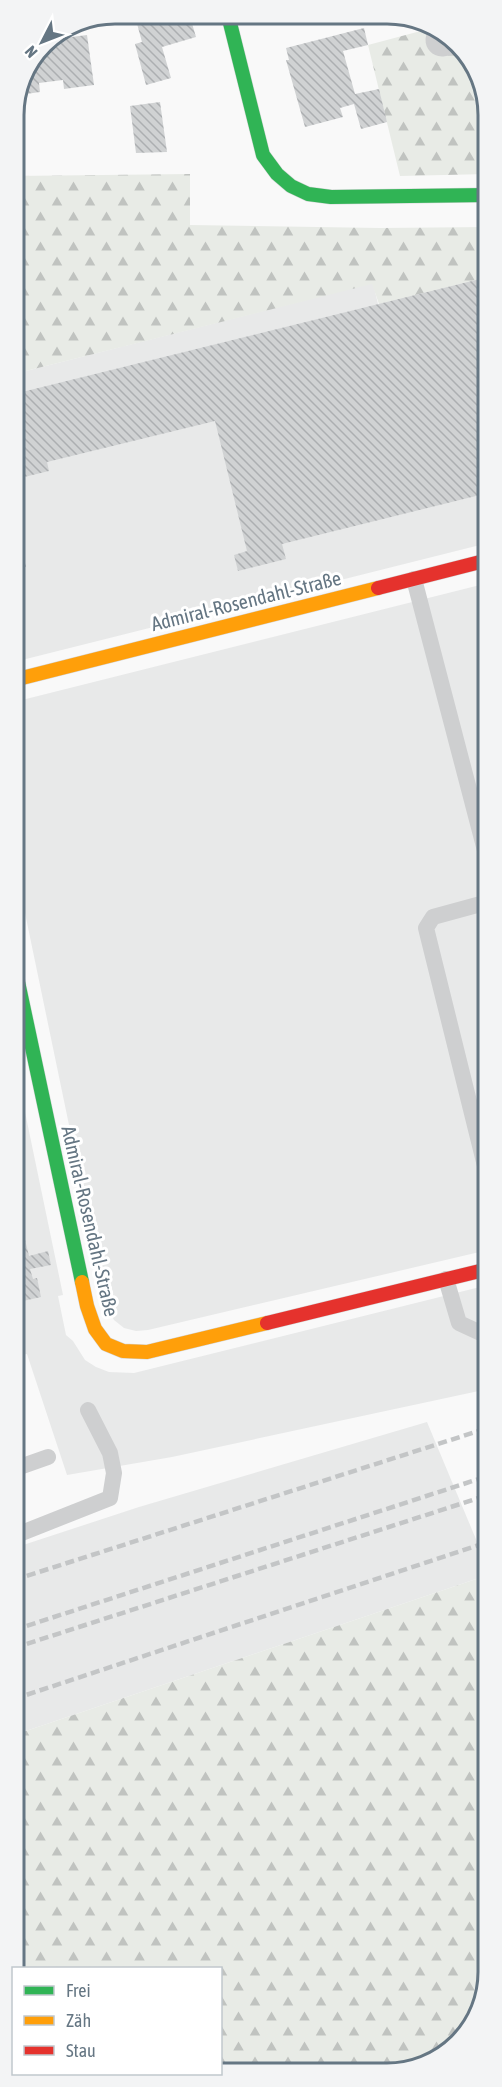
<svg xmlns="http://www.w3.org/2000/svg" width="502" height="2087" font-family="'Asap Condensed',sans-serif">
	<defs>
		<pattern id="forest-firs" width="22" height="20" patternUnits="userSpaceOnUse" patternTransform="scale(1.5)"><rect width="22" height="20" fill="#e8ebe6"/><path d="M5 1l3.5 6h-7zM16 11l3.5 6h-7z" fill="#c0c3c0"/></pattern>
		<pattern id="building-back-hatch" width="6" height="6" patternUnits="userSpaceOnUse" patternTransform="scale(1.5)"><rect width="6" height="6" fill="#d0d2d3"/><path d="M-1 5l2 2M0 0l6 6M5-1l2 2" fill="none" stroke="#acafb1"/></pattern>
	</defs>
	<rect width="100%" height="100%" fill="#f9f9f9"/>
	<!-- built -->
	<path fill="#e8e9e9" d="M488 277V543L14 662V374L373 283 378 304Z
		M488 583V1250L148 1330 136 1331 124 1328 114 1320 107 1308 14 860V702Z
		M14 1059 63 1295 58 1296 66 1335 73 1341 85 1360 96 1367 109 1372 134 1373 488 1285V1389L172 1457 67 1475 27 1354 14 1356Z
		M427 1422 488 1568V1575L14 1735V1548L139 1507Z"/>
	<!-- forest -->
	<path fill="url(#forest-firs)" d="M432 28 463 48 488 101V174L400 176 368 45Z
		M190 174V225L380 228 488 227V277L379 304 372 284 14 374V176Z
		M488 1575V1978L463 2039 401 2073 221 2072 220 1968H14V1735Z"/>
	<!-- building -->
	<path fill="url(#building-back-hatch)" d="M136 20H191L196 37 162 47 171 78 146 85 135 44 142 42Z
		M364 28 368 45 343 51 355 94 379 89 387 122 361 129 354 104 340 108 343 117 305 127 286 60H289L286 48Z
		M87 35 94 85 64 89 63 80 39 83 40 92 26 94 25 85 43 43 48 40Z
		M160 102 167 152 136 153 130 106Z
		M488 277V493L282 544 286 559 238 571 234 555 247 551 215 421 47 462 49 471 20 478 17 468 14 469V394Z
		M17 527 26 567 14 570V528Z
		M488 633V672H487L478 636Z
		M17 1146 21 1165 14 1166V1147Z
		M14 1195 29 1256 48 1251 51 1265 30 1269 33 1279 37 1278 41 1297 14 1303Z"/>
	<g fill="none" stroke-linecap="round" stroke-linejoin="round">
		<defs>
			<path id="fast" d="M229 19 263 155 277 174 291 186 308 194 331 197 488 195
				M14 963 82 1282"/>
			<path id="slow" d="M14 680 378 588
				M82 1282 87 1306 95 1329 106 1344 123 1351 147 1352 267 1323"/>
			<path id="jam" d="M378 588 488 560
				M267 1323 488 1269"/>
		</defs>
		<!-- fast casing -->
		<use href="#fast" stroke="#d5d6d7" stroke-width="15"/>
		<!-- slow casing -->
		<use href="#slow" stroke="#d5d6d7" stroke-width="15"/>
		<!-- jam casing -->
		<use href="#jam" stroke="#d5d6d7" stroke-width="15"/>
		<!-- lane -->
		<path stroke="#cecfd0" stroke-width="16" d="M414 579 488 862
			M488 902 433 917 426 928 488 1178
			M446 1279 459 1323 485 1335 488 1334
			M14 1469 48 1457
			M14 1536 110 1498 114 1473 110 1453 88 1410"/>
		<!-- street -->
		<path stroke="#cecfd0" stroke-width="33" d="M442 40 448 39"/>
		<!-- fast -->
		<use href="#fast" stroke="#30b455" stroke-width="14"/>
		<!-- slow -->
		<use href="#slow" stroke="#ff9f0a" stroke-width="14"/>
		<!-- jam -->
		<use href="#jam" stroke="#e5322d" stroke-width="14"/>
		<!-- rail -->
		<path stroke="#c3c5c6" stroke-width="4.5" stroke-dasharray="9 4.5" stroke-linecap="butt" d="M14 1580 488 1428
			M14 1630 488 1476
			M14 1648 488 1495
			M14 1699 488 1542"/>
	</g>
	<g text-anchor="middle" stroke-width="6" stroke-linejoin="round" paint-order="stroke">
		<!-- street labels -->
		<g font-size="20" fill="#657683" stroke="#fff">
			<text transform="translate(246 601) rotate(-14)" y="7">Admiral-Rosendahl-Straße</text>
			<text transform="translate(90 1221) rotate(77)" y="7">Admiral-Rosendahl-Straße</text>
		</g>
	</g>
	<!-- crop -->
	<path d="M0 0H502V2087H0ZM115 24H387A91 91 0 0 1 478 115V1972A91 91 0 0 1 387 2063H115A91 91 0 0 1 24 1972V115A91 91 0 0 1 115 24Z" fill="#f3f4f5" fill-rule="evenodd"/>
	<path fill="none" stroke="#657683" stroke-width="3" d="M115 24H387A91 91 0 0 1 478 115V1972A91 91 0 0 1 387 2063H115A91 91 0 0 1 24 1972V115A91 91 0 0 1 115 24Z"/>
	<!-- legend -->
	<rect x="12" y="1967" width="210" height="108" fill="#ffffff" stroke="#c1c8cd" stroke-width="1.5"/>
	<rect x="24" y="1986" width="30" height="9" fill="#30b455" stroke="#c1c8cd" stroke-width="1.5"/>
	<text x="66" y="1997" font-size="18" fill="#657683">Frei</text>
	<rect x="24" y="2016" width="30" height="9" fill="#ff9f0a" stroke="#c1c8cd" stroke-width="1.5"/>
	<text x="66" y="2027" font-size="18" fill="#657683">Zäh</text>
	<rect x="24" y="2046" width="30" height="9" fill="#e5322d" stroke="#c1c8cd" stroke-width="1.5"/>
	<text x="66" y="2057" font-size="18" fill="#657683">Stau</text>
	<!-- north arrow -->
	<g transform="translate(42 42) rotate(228)" stroke="#ffffff" stroke-width="4.5" paint-order="stroke">
	<path d="M0-4.5L10 22L0 15L-10 22Z" fill="#657683"/>
	<text y="-9" font-size="16" font-weight="bold" text-anchor="middle" fill="#657683">N</text>
	</g>
</svg>
